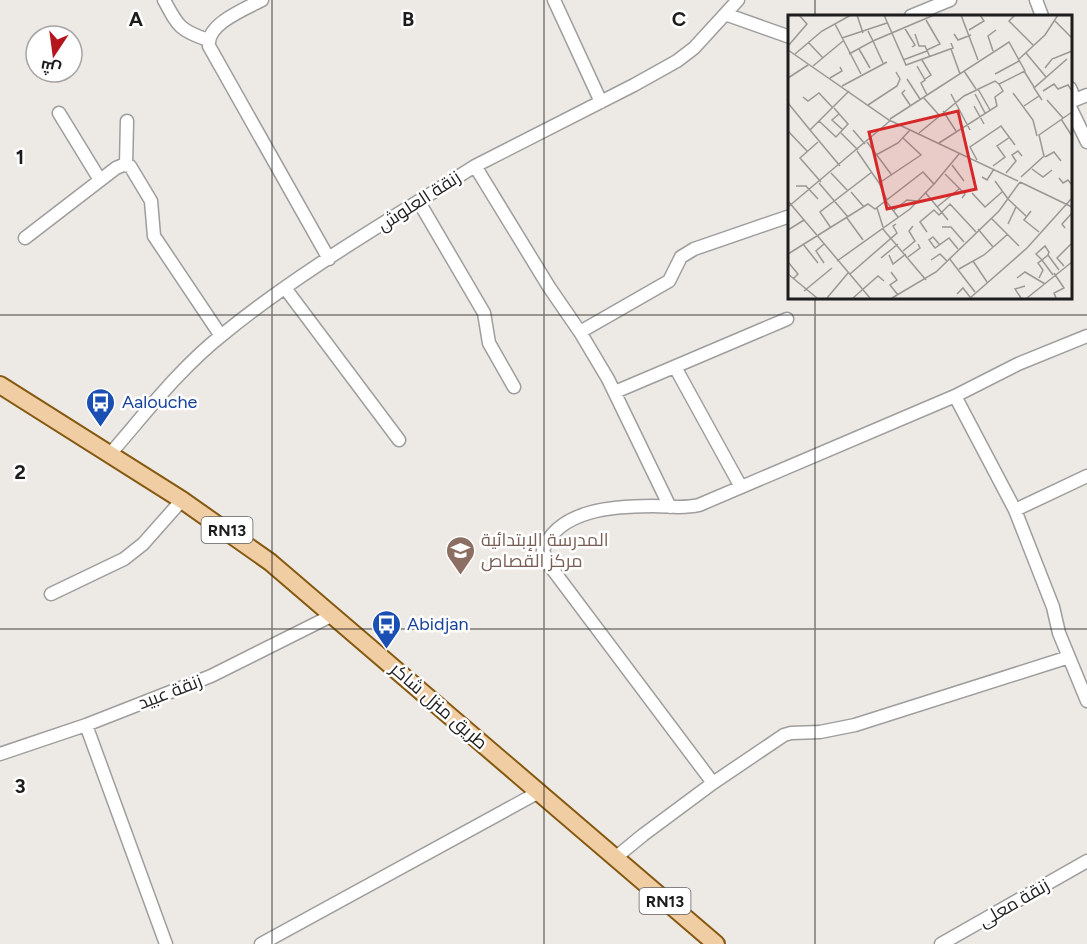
<svg xmlns="http://www.w3.org/2000/svg" width="1087" height="944" font-family="Figtree,Cairo,sans-serif">
	<rect width="100%" height="100%" fill="#ede9e4"/>
	<g fill="none" stroke-linecap="round" stroke-linejoin="round">
		<defs>
			<path id="minor" d="M164 0C178 26 179 30 208 40
				M262 0C245 9 206 24 209 46L329 259
				M554 0 601 102
				M1036 0 1042 16
				M725 14 790 37
				M911 16 950 0
				M1070 88 1075 100
				M1070 102 1087 95
				M1070 107 1087 142
				M59 113 100 180
				M126 165 127 121
				M475 166 634 85 677 61 694 48 738 0
				M419 202 484 313 489 343 514 387
				M25 238 116 168 123 165 130 166 151 201 154 236 221 336
				M285 288 399 440
				M580 332 608 379 670 507
				M675 367 741 487
				M615 392 787 319
				M955 396 1015 510 1053 607 1059 633 1087 701
				M110 454C145 414 179 369 222 335 300 271 390 220 475 166L549 287 580 332 669 281 681 257 694 249 790 216
				M1015 510 1087 476
				M51 594 124 559 143 544 182 500
				M86 725 166 944
				M0 754 86 725 211 676 333 615
				M713 783 547 562 543 550C559 509 615 506 653 506 669 506 682 509 699 505L955 396 1018 364 1087 336
				M615 858 643 835 713 783 784 735 791 733 820 732 855 725 1069 657
				M261 944 539 792
				M941 944 1087 861"/>
			<path id="major" d="M0 385 182 500 270 562 716 944"/>
		</defs>
		<!-- minor casing -->
		<use href="#minor" stroke="#9e9e9e" stroke-width="15"/>
		<!-- major casing -->
		<use href="#major" stroke="#865910" stroke-width="20"/>
		<!-- minor -->
		<use href="#minor" stroke="#fff" stroke-width="12"/>
		<!-- major -->
		<use href="#major" stroke="#f1cda4" stroke-width="16"/>
	</g>
	<!-- grid -->
	<path fill="none" stroke="#1d1d1d" stroke-width="1.5" stroke-opacity="0.55" d="M272 0V944M544 0V944M815 0V16M815 297V944M0 315H1087M0 629H1087"/>
	<!-- icons -->
	<defs>
		<symbol id="bus-pin" viewBox="-11 -11 22 30"><path d="M0 17L-7.5 6A9.5 9.5 0 1 1 7.5 6Z" fill="#1a4fb4" stroke="#fff"/><path d="M-5-6H5V4H4V6H2V4H-2V6H-4V4H-5ZM-3.5-4V0h7V-4ZM-3.5 1.2v1.5H-2V1.2ZM2 1.2v1.5H3.5V1.2Z" fill="#fff"/></symbol>
		<symbol id="school-pin" viewBox="-11 -11 22 30"><path d="M0 17L-7.5 6A9.5 9.5 0 1 1 7.5 6Z" fill="#8d6e63" stroke="#fff"/><path d="M0-5L7-2L0 1L-7-2ZM-4 1L0 2.5L4 1V4Q0 6-4 4Z" fill="#fff"/></symbol>
	</defs>
	<g fill-rule="evenodd">
		<use href="#bus-pin" x="84" y="386" width="33" height="45"/>
		<use href="#school-pin" x="444" y="534" width="33" height="45"/>
		<use href="#bus-pin" x="370" y="608" width="33" height="45"/>
	</g>
	<g text-anchor="middle" stroke-width="5" stroke-linejoin="round" paint-order="stroke">
		<!-- shield labels -->
		<g fill="#fff" stroke="#616161" stroke-width="1.5">
			<rect x="201.5" y="517" width="51" height="26" rx="4.5"/>
			<rect x="639.5" y="888" width="51" height="26" rx="4.5"/>
		</g>
		<g font-size="16" font-weight="bold" fill="#1d1d1d">
			<text x="227" y="536">RN13</text>
			<text x="665" y="907">RN13</text>
		</g>
		<!-- street labels -->
		<g font-size="18" fill="#1d1d1d" stroke="#fff">
			<text transform="translate(419 201) rotate(-33)" y="6">زنقة العلوش</text>
			<text transform="translate(170 692) rotate(-21)" y="6">زنقة عبيد</text>
			<text transform="translate(439 706) rotate(41)" y="6">طريق منزل شاكر</text>
			<text transform="translate(1014 903) rotate(-30)" y="6">زنقة معلى</text>
		</g>
		<!-- transit labels -->
		<g font-size="18" fill="#164399" stroke="#fff" text-anchor="start">
			<text x="122" y="408">Aalouche</text>
			<text x="407" y="630">Abidjan</text>
		</g>
		<!-- education labels -->
		<g font-size="18" fill="#785e54" stroke="#fff" text-anchor="start">
			<text x="481" y="546">المدرسة الإبتدائية<tspan x="481" dy="21">مركز القصاص</tspan></text>
		</g>
	</g>
	<!-- overview -->
	<g transform="translate(788 15)">
		<rect width="284" height="284" fill="#ede9e4"/>
		<path fill="none" stroke="#9a9794" stroke-width="1.5" d="M69 0 75 18M96 0 118 50 165 33 163 28M173 0 190 45M227 0 221 6 245 30M138 5 152 29 139 35M267 6 284 23M47 9 73 59M116 12 127 30 124 32M181 15 196 6 192 0M127 19 131 31H137L142 42M166 19 170 25 183 20M54 23 99 8M20 27 35 43M0 31 19 9 11 0M71 34 82 53M163 34 172 59M0 35 101 105 230 166M205 36 200 21 208 15M238 38 258 62M7 39 34 16 63 0M61 39 85 26 80 16M231 44 257 20 270 0M115 45 139 36M134 45 143 60 137 64M95 48 85 26 146 0M25 51 55 26M129 51 137 65 133 68 139 80M257 53 264 44 284 36M176 56 188 74M236 56 246 72M207 59 231 46M0 63 20 50M42 63 54 56 52 52M119 64 132 84M54 71 99 47M190 74 202 95M117 75 114 78 122 90M255 76 266 69 270 74 280 70 284 76M225 78 245 105 249 121M163 79 182 115M187 79 197 98M15 82 20 86 31 78 45 93M135 82 151 100M254 85 246 73 279 44M259 85 275 103M0 88 22 115M80 90 109 71 112 64 108 57M186 91 196 109M236 91 251 81M155 96 168 116M51 99 44 105 55 115M102 104 221 27 237 56 211 69 215 76 207 82 209 91 151 128M273 104 284 121M31 106 48 122 60 109 46 93M65 115 77 129M0 116 19 136M53 118 70 135M131 118 176 81 207 66 211 69M30 127 12 143 33 167M79 127 103 159M69 136 91 168 133 140 115 123M88 140 110 128 122 115M257 142 266 137 273 146M189 145 182 132 213 111 227 130M164 150 176 166M52 151 22 115 61 76M205 151 217 142 209 131 222 122M244 154 255 162 264 155M43 158 60 176M218 158 228 146 224 140 230 136 234 141M157 159 177 179 174 183M194 162 199 165 206 154M233 162 256 141 251 120 284 97M271 163 275 168 280 165 284 170M207 166 220 184M232 167 284 192M31 168 60 202M91 168 99 185M8 171H18L30 184M63 177 76 192M137 177 160 205M184 178 197 192 214 177M220 184 238 201M0 186 82 283M98 186 110 202M0 192 103 105M149 192 171 174M89 193 95 212M105 196 119 185 129 186M243 196 236 205 251 217M59 203 75 225M203 203 231 231M220 209 228 192M154 212H163L176 227M43 213 32 197 84 157M94 213 138 265M277 213 274 209 284 198M190 214 205 232M0 215 16 205M139 217 132 207 146 195 151 200 162 189 188 217M15 229 30 248M152 230 145 222 141 225 147 233 161 223 170 234M115 236 127 226 121 216 125 211M0 239 80 189 87 194 135 157 146 169 171 139M101 240 105 249 118 239M260 240 271 255M120 242 132 233 130 229M93 243 110 229M161 243 187 277M143 245 152 239 159 246M49 246 122 194 146 169M185 246 199 267M0 247 10 259 5 264M36 248 28 236 36 229M276 251 269 243 283 229M171 254 196 240 220 219M103 257 109 265 102 270 110 280M266 258 276 273 266 278 268 283M0 259 29 283M62 259 109 218 105 211 108 209M229 263 237 257 257 269M251 263 255 255 250 248 254 245 260 240 261 237 257 231 248 239 254 245 265 260M16 276 44 253M169 279 175 273 182 282M39 283 60 258M65 283 90 261 96 266M104 283 148 257 211 196 232 167M182 283 239 233 284 183M233 283 227 274 237 271M239 283 284 247"/>
		<path fill="#d62828" fill-opacity="0.15" stroke="#d62828" stroke-width="3" d="M170 96 188 174 99 194 81 117Z"/>
		<rect width="284" height="284" fill="none" stroke="#1d1d1d" stroke-width="3"/>
	</g>
	<g font-size="20" text-anchor="middle" font-weight="bold" fill="#1d1d1d" stroke="#fff" stroke-width="5" stroke-linejoin="round" paint-order="stroke">
		<text x="136" y="26">A</text>
		<text x="408" y="26">B</text>
		<text x="679" y="26">C</text>
		<text x="20" y="164">1</text>
		<text x="20" y="479">2</text>
		<text x="20" y="793">3</text>
	</g>
	<!-- north arrow -->
	<g transform="translate(54 54) rotate(193)"><circle r="28" fill="#ffffff" stroke="#a5a5a5" stroke-width="1.5"/>
	<path d="M0-4.5L10 22L0 15L-10 22Z" fill="#b5151d"/>
	<text y="-9" font-size="16" font-weight="bold" text-anchor="middle" fill="#1d1d1d">ش</text>
	</g>
</svg>
